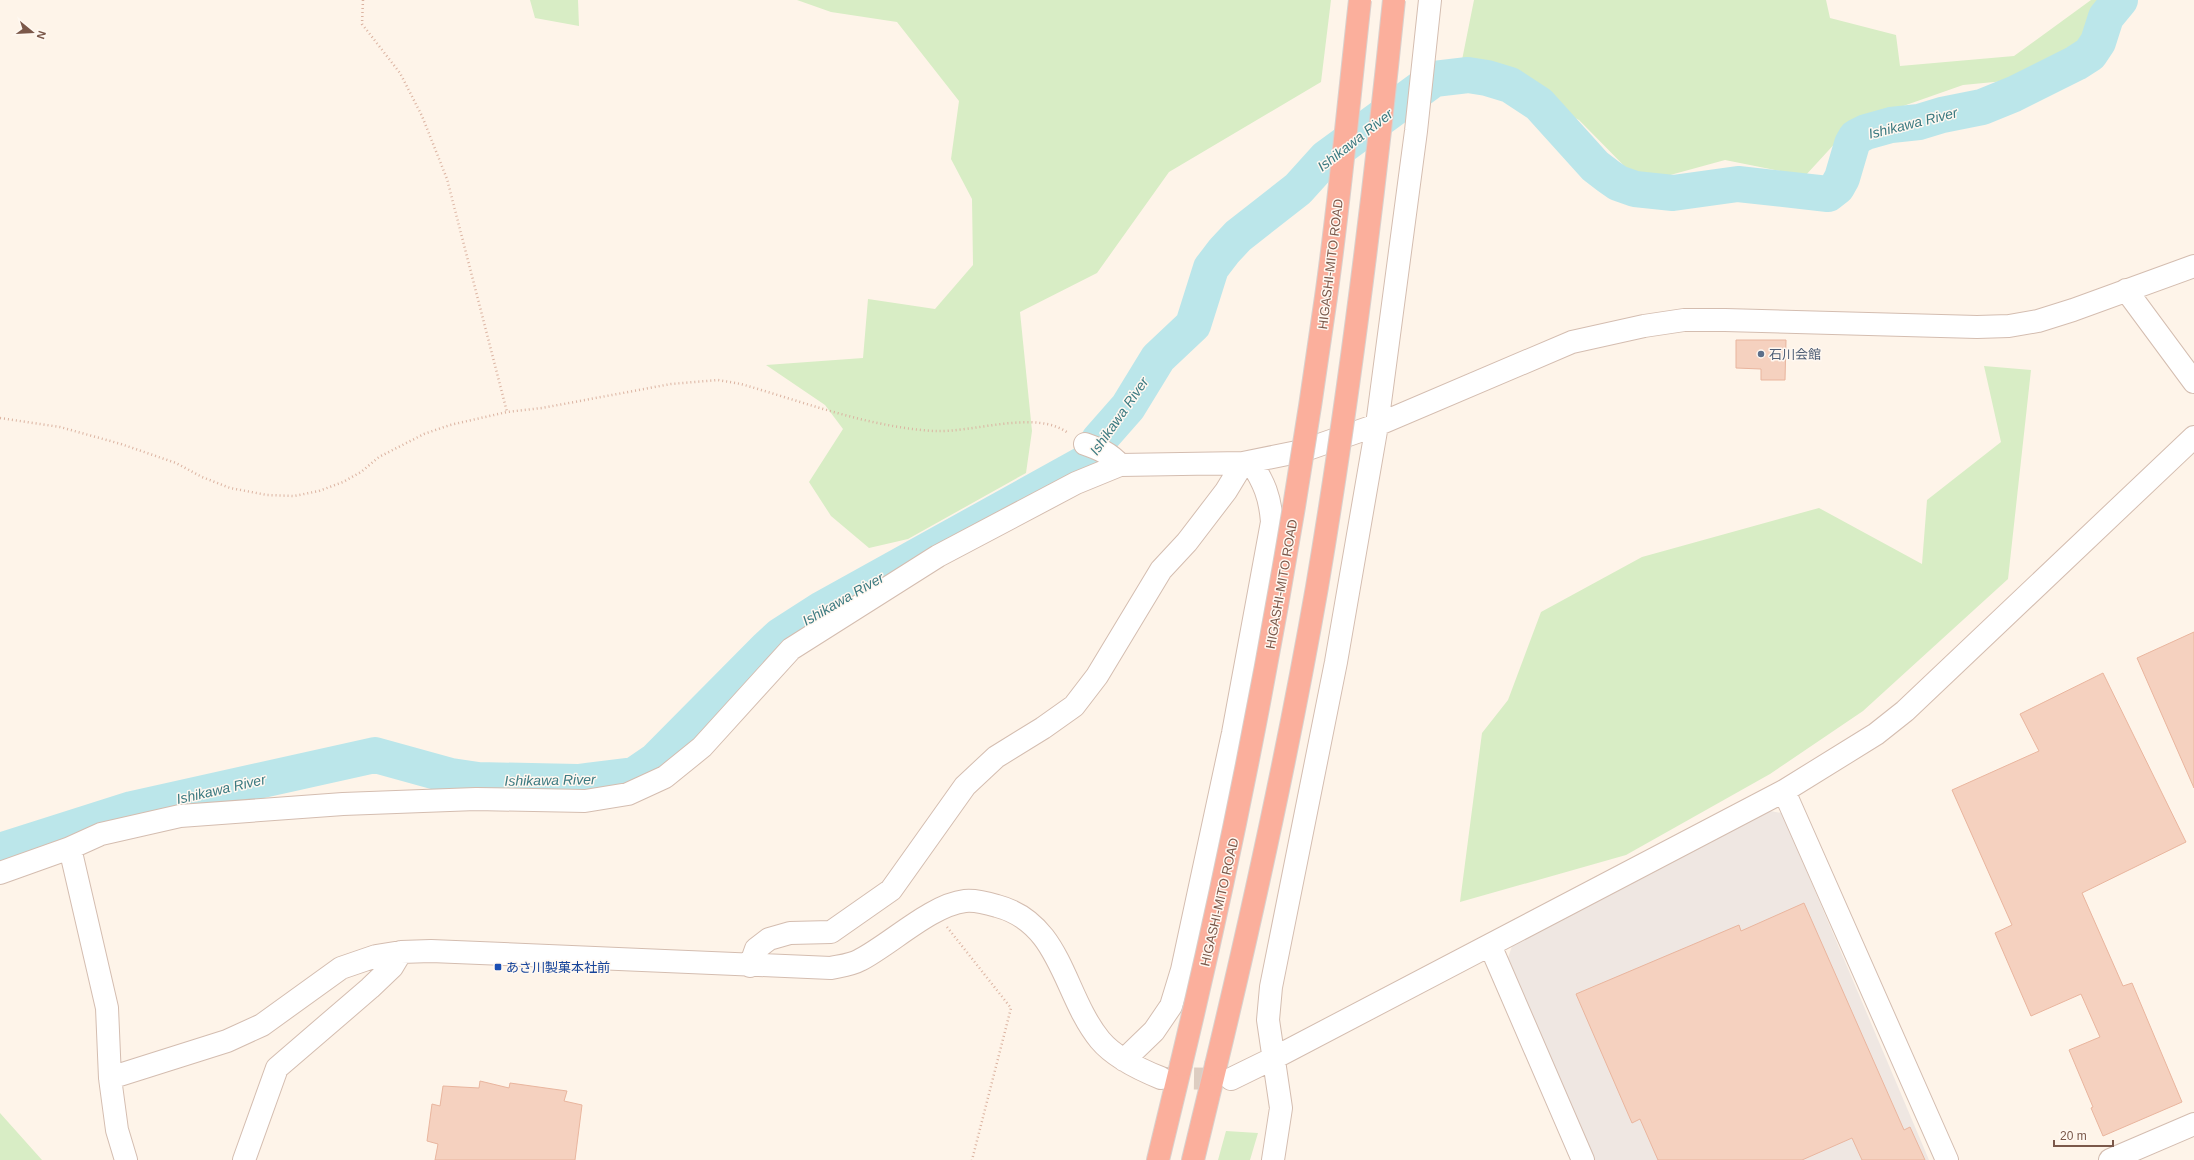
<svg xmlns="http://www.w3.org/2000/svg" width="2194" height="1160" font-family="Arial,'Noto Sans JP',sans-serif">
	<rect width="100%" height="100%" fill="#fef4e9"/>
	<!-- industrial -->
	<path fill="#efe7e2" d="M1764 810 1782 813 1929 1160H1594L1506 964 1512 946Z"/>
	<!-- green -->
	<path fill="#d8edc5" d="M530 0H578L579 26 535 18Z
		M797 0H1331L1321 82 1169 172 1097 273 1020 312 1032 431 1026 473 908 539 869 548 831 516 809 482 843 429 825 405 766 365 863 358 868 299 935 309 973 265 972 199 951 159 959 101 897 22 831 12Z
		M1474 0H1826L1830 18 1896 35 1900 66 2014 56 2091 0H2114L2088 36 2025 79 1963 85 1889 111 1839 139 1805 176 1725 160 1641 183 1579 120 1462 60Z
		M1984 366 2031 370 2008 579 1863 711 1770 774 1626 855 1460 902 1482 733 1508 700 1541 612 1642 557 1819 508 1922 564 1927 500 2001 442Z
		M0 1113 42 1160H0Z
		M1226 1131 1258 1133 1250 1160H1218Z"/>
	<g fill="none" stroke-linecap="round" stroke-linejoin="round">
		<!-- river -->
		<path stroke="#bbe6ea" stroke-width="36" d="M0 851 132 809 375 755 451 776 478 780 578 782 634 775 656 760 767 648 780 636 822 609 1087 462 1092 456 1099 440 1128 407 1158 358 1193 325 1211 268 1224 251 1238 236 1298 189 1326 158 1434 79 1468 75 1487 78 1510 85 1539 104 1595 166 1608 176 1618 183 1635 189 1673 193 1738 184 1828 194 1837 187 1842 178 1852 144 1856 137 1866 132 1891 125 1919 122 1942 115 1982 107 2014 94 2076 63 2090 54 2098 42 2106 17 2120 0"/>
	</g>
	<!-- building -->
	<path fill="#f5d1bf" stroke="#e9b59e" d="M1736 340H1786L1785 380H1761V369L1736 368Z
		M2194 632V788L2137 658Z
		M2103 673 2186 842 2082 893 2123 986 2132 983 2182 1102 2103 1136 2091 1108 2093 1107 2069 1050 2100 1037 2081 994 2031 1016 1995 933 2012 925 1952 790 2039 751 2020 714Z
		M1804 903 1904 1130 1910 1127 1925 1160H1862L1852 1138 1802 1160H1658L1640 1119 1632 1123 1576 994 1739 925 1741 931Z
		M480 1081 509 1088 510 1083 567 1091 564 1101 582 1105 575 1160H435L438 1144 427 1141 432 1104 440 1106 443 1086 479 1088Z"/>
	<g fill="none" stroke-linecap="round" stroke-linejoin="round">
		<!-- minor-tunnel -->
		<path stroke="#ddcdc1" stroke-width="22" stroke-dasharray="22 11" stroke-linecap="butt" d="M1161 1078 1230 1079"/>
		<defs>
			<path id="minor" d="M2126 290 2194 382
				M1085 444C1099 449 1110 453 1120 465
				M1784 791 1947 1160
				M70 848 107 1008 110 1078 117 1130 126 1160
				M0 873 70 848 101 834 180 816 343 804 476 799 585 801 628 794 665 777 702 747 791 649 938 556 1076 483 1120 465 1243 463 1302 451 1377 425 1572 342 1644 326 1684 320H1725L1977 327 2009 326 2038 321 2073 310 2194 266
				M1490 945 1583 1160
				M750 966 756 949 769 939 790 933 831 932 891 890 965 786 996 757 1043 728 1074 706 1097 676 1161 570 1187 542 1226 491 1243 463
				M1124 1060 1154 1031 1171 1006 1182 970 1233 733 1272 522C1270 496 1264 483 1251 462
				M110 1078 227 1041 262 1025 341 968 376 956 401 952 431 951 831 968C840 966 851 965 860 960 891 944 931 905 965 901 975 900 987 903 997 906 1062 923 1063 995 1100 1040 1115 1058 1141 1070 1161 1078
				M1231 1079 1274 1058 1784 791 1876 734 1905 711 2194 437
				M244 1160 277 1068 370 988 392 967 401 952
				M1273 1160 1281 1108 1268 1020 1271 987 1336 662 1377 425 1416 131 1430 0
				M2110 1160 2194 1124"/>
			<path id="highway" d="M1158 1160 1181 1065
				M1193 1160 1216 1065"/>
		</defs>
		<!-- minor casing -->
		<use href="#minor" stroke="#d4bdb0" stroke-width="24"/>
		<!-- highway casing -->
		<use href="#highway" stroke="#dad0cc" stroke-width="24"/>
		<!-- path -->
		<path stroke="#dbb3a1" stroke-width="2.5" stroke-dasharray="1 3" stroke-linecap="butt" d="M363 0 362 24 400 73 422 116 447 179 507 412
			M0 418 60 427 121 444 176 463 202 477 230 488 267 495 294 496 319 491 343 482 361 472 379 457 424 434 450 425 507 412 542 408 671 384 718 380 741 384C804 402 868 427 934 431 973 433 1036 409 1068 433
			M947 927 1011 1008 972 1160"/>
		<!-- minor -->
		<use href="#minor" stroke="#fff" stroke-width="22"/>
		<!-- highway -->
		<use href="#highway" stroke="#fbaf9c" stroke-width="22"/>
		<defs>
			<path id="highway-bridge" d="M1181 1065C1242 811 1290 555 1326 297 1340 198 1349 99 1360 0
				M1216 1065C1254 907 1289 747 1317 587 1350 392 1374 196 1394 0"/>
		</defs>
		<!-- highway-bridge casing -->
		<use href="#highway-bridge" stroke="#dad0cc" stroke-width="24" stroke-linecap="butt"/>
		<!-- highway-bridge -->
		<use href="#highway-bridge" stroke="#fbaf9c" stroke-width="22"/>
	</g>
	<!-- markers -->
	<circle fill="#5c6f8a" stroke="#fff8f1" stroke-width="1.5" cx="1761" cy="354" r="4"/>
	<rect fill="#1a4fb4" stroke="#fff8f1" stroke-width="1.5" x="494" y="963" width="8" height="8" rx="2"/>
	<g text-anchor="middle" stroke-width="3" stroke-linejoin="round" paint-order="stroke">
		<!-- street labels -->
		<g font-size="13" fill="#7b584a" stroke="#fff8f1">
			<text transform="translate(1330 264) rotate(-83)" y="5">HIGASHI-MITO ROAD</text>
			<text transform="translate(1281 584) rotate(-80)" y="5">HIGASHI-MITO ROAD</text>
			<text transform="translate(1219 902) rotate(-77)" y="5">HIGASHI-MITO ROAD</text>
		</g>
		<!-- service labels -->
		<g font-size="13" fill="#4e5e75" stroke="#fff8f1" text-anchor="start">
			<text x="1769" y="359">石川会館</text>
		</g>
		<!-- transit labels -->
		<g font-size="13" fill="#164399" stroke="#fff8f1" text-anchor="start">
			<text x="506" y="972">あさ川製菓本社前</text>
		</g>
		<!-- water labels -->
		<g font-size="14" font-style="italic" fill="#3c7a81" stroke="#fff8f1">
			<text transform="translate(1913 123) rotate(-14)" y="5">Ishikawa River</text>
			<text transform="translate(1355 140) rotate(-38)" y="5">Ishikawa River</text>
			<text transform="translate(1119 416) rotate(-55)" y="5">Ishikawa River</text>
			<text transform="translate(843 599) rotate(-30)" y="5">Ishikawa River</text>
			<text transform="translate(550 780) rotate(-1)" y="5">Ishikawa River</text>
			<text transform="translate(221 789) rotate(-13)" y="5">Ishikawa River</text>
		</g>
	</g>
	<!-- north arrow -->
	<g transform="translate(32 32) rotate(108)" stroke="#fff8f1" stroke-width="3" paint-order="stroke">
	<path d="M0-3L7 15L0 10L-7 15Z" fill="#7b584a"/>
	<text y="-6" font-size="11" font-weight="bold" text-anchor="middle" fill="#7b584a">N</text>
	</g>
	<!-- scale -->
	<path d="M2054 1140v6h59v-6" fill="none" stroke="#7b584a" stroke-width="2"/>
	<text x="2060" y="1140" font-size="12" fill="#7b584a" stroke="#fff8f1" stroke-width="3" paint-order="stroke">20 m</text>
</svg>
